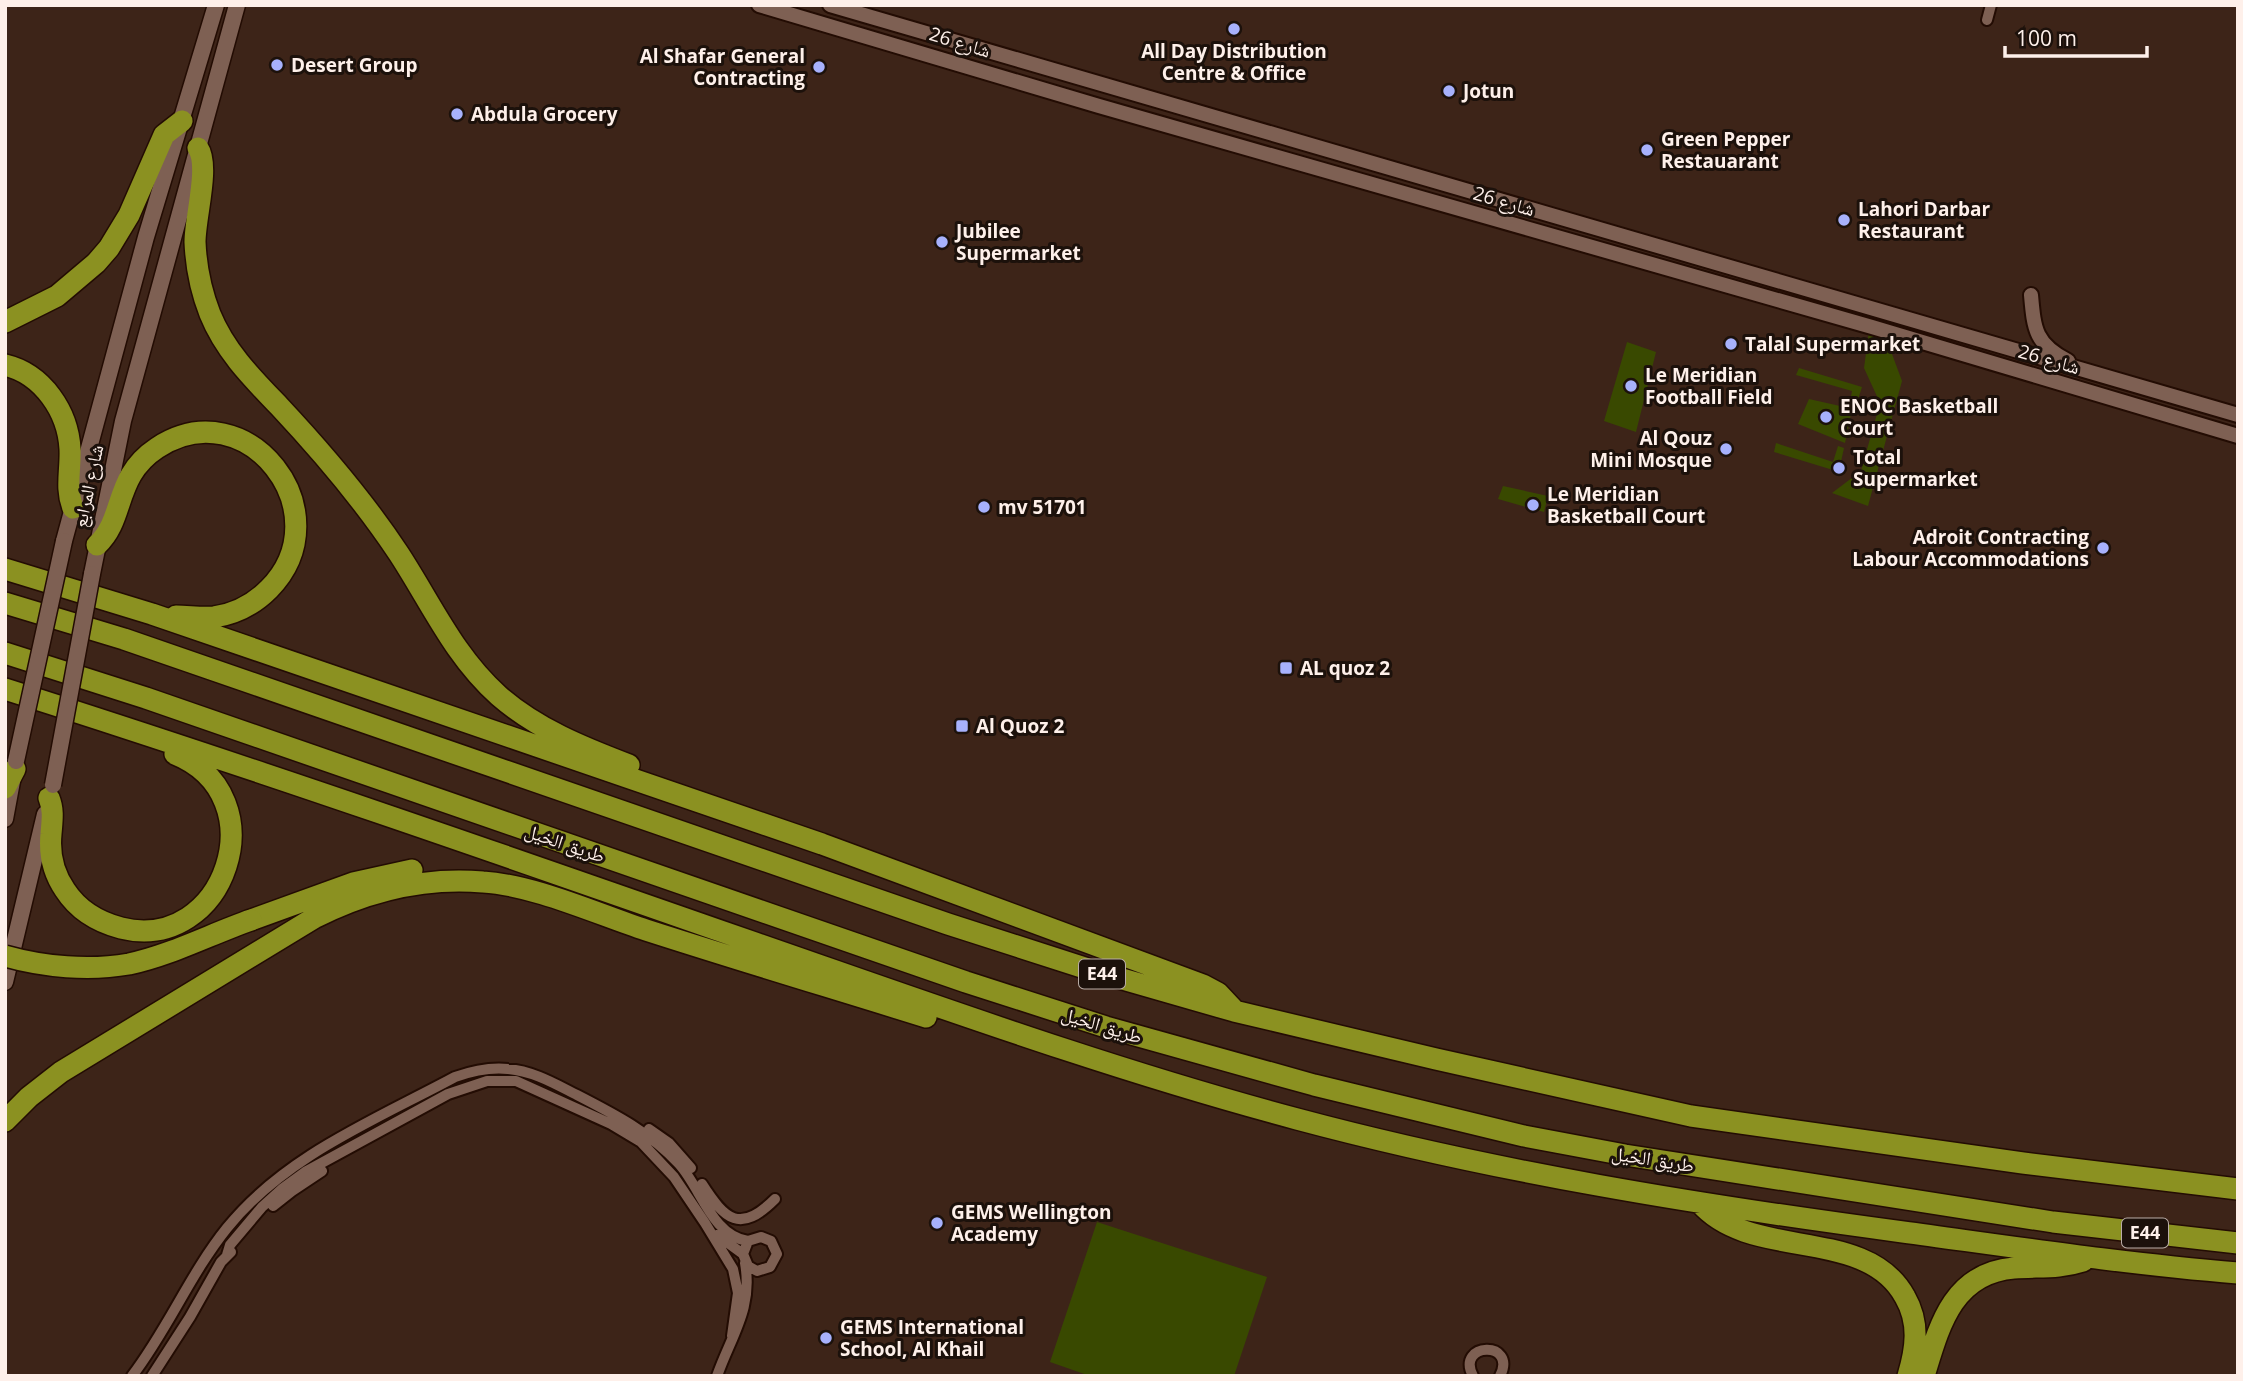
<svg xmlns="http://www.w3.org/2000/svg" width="2243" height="1381" font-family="'Open Sans','Noto Naskh Arabic',sans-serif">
	<rect width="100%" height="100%" fill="#3d2418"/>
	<!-- green -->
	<path fill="#394900" d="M1869 331 1892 354 1902 381 1868 506 1832 493 1861 471 1880 403 1864 368Z
		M1627 342 1656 352 1636 432 1604 421Z
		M1799 368 1862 387 1855 409H1852L1845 443 1798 424 1809 399 1849 408 1852 391 1796 375Z
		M1776 443 1833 462 1838 446 1844 448 1840 466 1833 470 1774 452Z
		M1503 486 1548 496 1544 512 1498 499Z
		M1097 1222 1267 1277 1234 1376H1090L1050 1362Z"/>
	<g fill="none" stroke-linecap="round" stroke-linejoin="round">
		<defs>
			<path id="minor" d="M1987 20 1991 5
				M649 1129 669 1143 691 1168
				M702 1184C725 1220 740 1234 775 1199
				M273 1206 292 1191 322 1171
				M717 1235 743 1254 748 1266 757 1271 770 1267 777 1254 771 1241 761 1237 748 1241 743 1254
				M227 1255 230 1245 262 1207 283 1188 305 1172 448 1094 487 1081H516L611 1124 641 1142 674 1177 705 1223 733 1269 738 1293 732 1336
				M132 1376C168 1329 190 1274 227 1228 285 1156 375 1120 455 1077 472 1071 489 1067 508 1069 533 1071 555 1084 577 1095 614 1114 651 1133 679 1164 701 1188 712 1236 748 1241
				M152 1376 190 1317 221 1262 231 1252
				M717 1376C732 1334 753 1308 745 1263
				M1473 1376C1455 1342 1518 1340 1500 1376"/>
			<path id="tertiary" d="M759 5 1099 106 1872 327 2238 436
				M830 5 2238 415
				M2031 295C2034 329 2035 344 2068 361"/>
			<path id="secondary" d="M64 541 146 237 216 5
				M92 574 123 421 237 5
				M5 819 13 776
				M5 982 45 814"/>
			<path id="motorway" d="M198 148C210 166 195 217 195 242 196 266 201 291 210 314 225 351 252 378 279 406 323 453 364 501 399 554 431 603 454 656 499 696 537 729 582 747 629 765
				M5 322 57 296 96 263 109 248 129 215 164 135 182 121
				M5 365C43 374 68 412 70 449 71 470 65 488 73 508
				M97 545C126 518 113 477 157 448 247 388 344 513 269 589 254 604 235 614 214 617 201 618 188 616 176 616
				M5 569 152 614 822 844 1203 985 1218 993 1233 1009
				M5 603 124 639 948 924 1091 970 1234 1011 1436 1059 1691 1116 2023 1163 2238 1189
				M5 653 146 698 966 982 1106 1027 1314 1085 1524 1136 1625 1155 2053 1222 2238 1243
				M5 689C257 769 506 856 755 943 934 1005 1113 1070 1297 1119 1495 1172 1700 1205 1903 1232 2014 1247 2126 1264 2238 1273
				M5 788 15 769
				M49 798C54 810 52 821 51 834 49 854 54 874 65 890 78 910 98 922 121 928 225 954 279 796 175 754
				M251 920 353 883 412 870
				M5 1121 29 1097 61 1072 314 918C367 891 424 877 483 882 534 885 597 914 646 930 739 960 833 988 926 1017
				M1700 1203C1751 1262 1866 1225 1905 1297 1920 1323 1916 1349 1908 1376
				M1924 1376C1939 1327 1952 1273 2014 1268 2039 1266 2058 1269 2083 1261"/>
		</defs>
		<!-- minor casing -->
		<use href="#minor" stroke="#230c03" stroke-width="14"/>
		<!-- tertiary casing -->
		<use href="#tertiary" stroke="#230c03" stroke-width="18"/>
		<!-- secondary casing -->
		<use href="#secondary" stroke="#230c03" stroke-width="19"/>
		<!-- motorway casing -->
		<use href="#motorway" stroke="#230c03" stroke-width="24"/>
		<!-- minor -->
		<use href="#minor" stroke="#7e6053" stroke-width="10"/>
		<!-- tertiary -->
		<use href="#tertiary" stroke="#7e6053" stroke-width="14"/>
		<!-- secondary -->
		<use href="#secondary" stroke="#7e6053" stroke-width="16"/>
		<!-- motorway -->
		<use href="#motorway" stroke="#8b9121" stroke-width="21"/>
		<defs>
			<path id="secondary-bridge" d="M16 761 64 541
				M53 785 92 574"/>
			<path id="motorway-bridge" d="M5 956C44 967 89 971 129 964 171 955 211 934 251 920"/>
		</defs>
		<!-- secondary-bridge casing -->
		<use href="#secondary-bridge" stroke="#230c03" stroke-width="19" stroke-linecap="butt"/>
		<!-- motorway-bridge casing -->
		<use href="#motorway-bridge" stroke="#230c03" stroke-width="24" stroke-linecap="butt"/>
		<!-- secondary-bridge -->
		<use href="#secondary-bridge" stroke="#7e6053" stroke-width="16"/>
		<!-- motorway-bridge -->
		<use href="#motorway-bridge" stroke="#8b9121" stroke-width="21"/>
	</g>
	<!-- markers -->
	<g fill="#a7b1fc" stroke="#1c110b" stroke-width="2.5">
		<circle cx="1234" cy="29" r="7"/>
		<circle cx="277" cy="65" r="7"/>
		<circle cx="819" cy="67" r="7"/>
		<circle cx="1449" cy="91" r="7"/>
		<circle cx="457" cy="114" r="7"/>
		<circle cx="1647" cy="150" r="7"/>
		<circle cx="1844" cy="220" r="7"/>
		<circle cx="942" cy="242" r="7"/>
		<circle cx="1731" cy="344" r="7"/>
		<circle cx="1631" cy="386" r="7"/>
		<circle cx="1826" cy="417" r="7"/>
		<circle cx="1726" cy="449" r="7"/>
		<circle cx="1839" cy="468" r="7"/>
		<circle cx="1533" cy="505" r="7"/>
		<circle cx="984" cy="507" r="7"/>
		<circle cx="2103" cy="548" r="7"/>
		<rect x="1279" y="661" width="14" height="14" rx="3.5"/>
		<rect x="955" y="719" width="14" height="14" rx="3.5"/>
		<circle cx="937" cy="1223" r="7"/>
		<circle cx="826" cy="1338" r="7"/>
	</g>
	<g text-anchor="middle" stroke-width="6" stroke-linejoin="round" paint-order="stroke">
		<!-- shield labels -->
		<g fill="#1c110b" stroke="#baada7" stroke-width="2">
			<rect x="1079" y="959.5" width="46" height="29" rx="5"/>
			<rect x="2122" y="1218.5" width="46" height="29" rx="5"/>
		</g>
		<g font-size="18" font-weight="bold" fill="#fef0ea">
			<text x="1102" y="980">E44</text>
			<text x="2145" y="1239">E44</text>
		</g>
		<!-- street labels -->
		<g font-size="19" fill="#fef0ea" stroke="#1c110b">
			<text transform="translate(960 42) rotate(17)" y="7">شارع 26</text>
			<text transform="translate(1504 201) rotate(16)" y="7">شارع 26</text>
			<text transform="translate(2049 359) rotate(16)" y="7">شارع 26</text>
			<text transform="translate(88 486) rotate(-78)" y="7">شارع المرابع</text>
			<text transform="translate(565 843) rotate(19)" y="7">طريق الخيل</text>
			<text transform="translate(1102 1025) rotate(17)" y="7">طريق الخيل</text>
			<text transform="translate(1653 1159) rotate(9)" y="7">طريق الخيل</text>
		</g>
		<!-- poi labels -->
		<g font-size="19" font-weight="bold" fill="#fef0ea" stroke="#1c110b" text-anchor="start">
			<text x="1234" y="58" text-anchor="middle">All Day Distribution<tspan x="1234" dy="22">Centre &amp; Office</tspan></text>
			<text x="805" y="63" text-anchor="end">Al Shafar General<tspan x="805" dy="22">Contracting</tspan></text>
			<text x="291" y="72">Desert Group</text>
			<text x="1463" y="98">Jotun</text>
			<text x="471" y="121">Abdula Grocery</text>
			<text x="1661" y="146">Green Pepper<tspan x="1661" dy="22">Restauarant</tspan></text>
			<text x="1858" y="216">Lahori Darbar<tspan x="1858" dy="22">Restaurant</tspan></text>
			<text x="956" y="238">Jubilee<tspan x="956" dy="22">Supermarket</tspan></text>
			<text x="1745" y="351">Talal Supermarket</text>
			<text x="1645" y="382">Le Meridian<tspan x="1645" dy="22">Football Field</tspan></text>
			<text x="1840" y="413">ENOC Basketball<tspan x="1840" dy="22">Court</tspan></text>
			<text x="1712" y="445" text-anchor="end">Al Qouz<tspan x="1712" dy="22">Mini Mosque</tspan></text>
			<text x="1853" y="464">Total<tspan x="1853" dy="22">Supermarket</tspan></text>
			<text x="1547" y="501">Le Meridian<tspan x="1547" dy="22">Basketball Court</tspan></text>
			<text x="998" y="514">mv 51701</text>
			<text x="2089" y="544" text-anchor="end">Adroit Contracting<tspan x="2089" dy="22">Labour Accommodations</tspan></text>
			<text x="1300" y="675">AL quoz 2</text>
			<text x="976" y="733">Al Quoz 2</text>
			<text x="951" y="1219">GEMS Wellington<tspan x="951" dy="22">Academy</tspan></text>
			<text x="840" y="1334">GEMS International<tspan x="840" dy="22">School, Al Khail</tspan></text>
		</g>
	</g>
	<!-- border -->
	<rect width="2243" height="1381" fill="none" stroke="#fef0ea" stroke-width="14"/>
	<!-- scale -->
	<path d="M2005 46v10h142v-10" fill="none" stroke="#fef0ea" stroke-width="3.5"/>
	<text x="2016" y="46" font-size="21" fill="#fef0ea" stroke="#1c110b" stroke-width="5" paint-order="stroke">100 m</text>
</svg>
